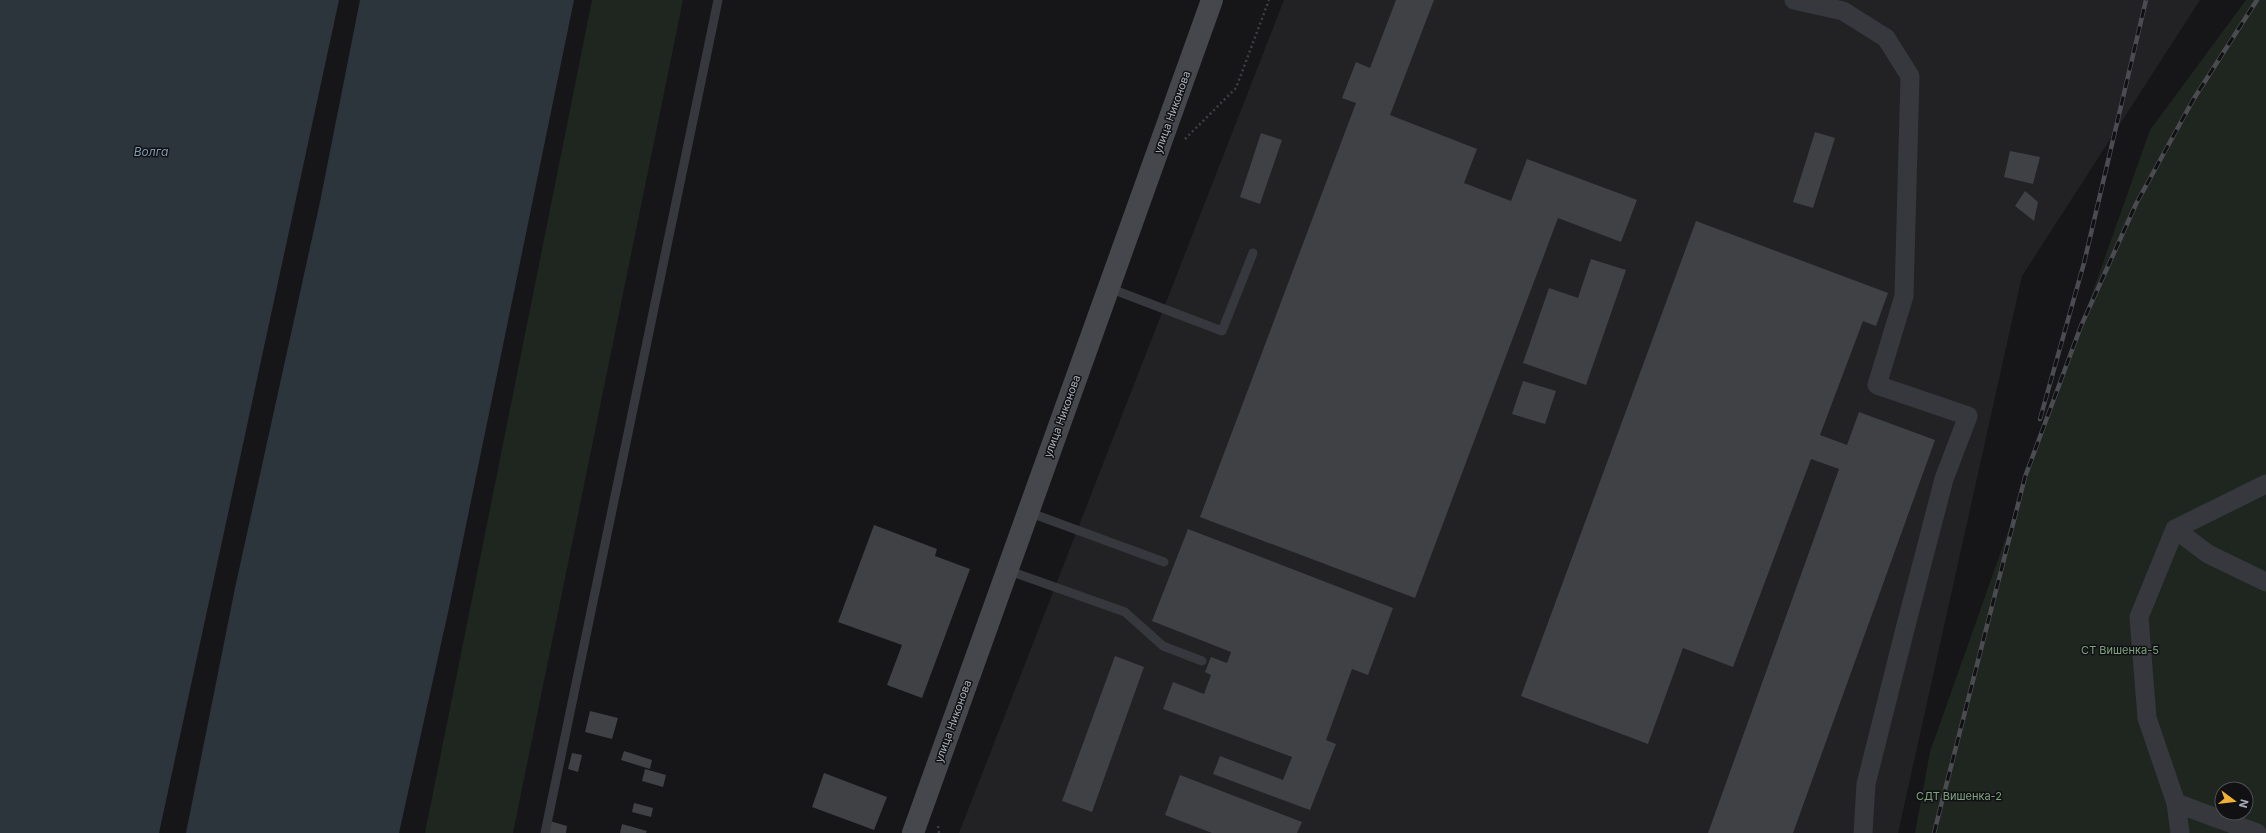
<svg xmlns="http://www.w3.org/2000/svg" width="2266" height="833" font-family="Inter,sans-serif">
	<rect width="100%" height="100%" fill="#161618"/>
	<!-- built -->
	<path fill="#222225" d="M1284 0H2200L2022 276 1898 833H959Z"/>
	<!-- green -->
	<path fill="#1e261f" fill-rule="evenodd" d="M592 0H683L513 833H425Z
		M2246 0H2266V833H1915L1930 752 2150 130ZM2222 789H2246V813H2222Z"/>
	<!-- water -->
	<path fill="#2c353c" d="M0 0H339L159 833H0Z
		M360 0H574L449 608 399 833H186L235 588 320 202Z"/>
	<!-- building -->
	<path fill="#404145" d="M1396 0H1434L1390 115 1477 149 1464 183 1511 201 1527 159 1637 200 1621 242 1558 218 1415 598 1200 517 1356 103 1342 98 1356 62 1370 68Z
		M1815 132 1835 138 1813 208 1793 202Z
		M1261 133 1282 140 1260 204 1240 197Z
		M2010 151 2040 157 2033 184 2004 177Z
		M2025 191 2038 202 2034 221 2015 206Z
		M1696 221 1888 293 1876 326 1863 321 1820 435 1847 445 1859 412 1935 440 1793 833H1708L1839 469 1811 459 1733 667 1683 648 1648 744 1521 696Z
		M1591 259 1626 270 1586 385 1523 363 1549 288 1578 298Z
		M1523 381 1556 391 1545 424 1512 414Z
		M874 525 937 549 935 556 970 569 922 698 887 685 902 645 838 622Z
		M1188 529 1393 608 1368 675 1352 669 1326 740 1336 744 1310 810 1213 774 1220 756 1283 780 1292 757 1163 709 1173 682 1204 694 1211 675 1205 672 1211 657 1227 663 1231 652 1152 621Z
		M1115 656 1144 667 1092 812 1062 801Z
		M590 711 618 718 612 739 585 732Z
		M624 751 652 760 650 769 621 760Z
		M572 753 582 755 578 772 568 769Z
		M645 769 666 775 663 787 642 781Z
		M824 773 887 797 874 830 812 807Z
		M1180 775 1302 822 1297 833H1212L1165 815Z
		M634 803 653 808 651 817 632 812Z
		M550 821 567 826 566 833H547Z
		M622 824 647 831 646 833H620Z"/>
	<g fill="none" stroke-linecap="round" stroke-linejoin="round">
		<!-- path -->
		<path stroke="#3d3f44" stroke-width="2.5" stroke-dasharray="2 3" stroke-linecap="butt" d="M1185 139 1236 88 1269 0
			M938 826 939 833"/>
		<!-- service -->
		<path stroke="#37383d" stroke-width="9" d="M1109 288 1222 331 1253 253
			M1028 512 1164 562
			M1007 570 1125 612 1163 646 1202 661
			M545 833 718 0"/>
		<!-- minor -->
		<path stroke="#37383d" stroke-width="19" d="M1794 0 1843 11 1886 38 1910 76 1904 296 1877 385 1968 416 1944 479 1904 633 1866 784 1863 833
			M2175 529 2208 554 2266 582
			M2176 803 2257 833
			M2180 833 2176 803 2147 718 2139 617 2175 529 2266 484"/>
		<!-- secondary -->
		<path stroke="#45474d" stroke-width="22" d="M913 833 1212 0"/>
		<defs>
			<path id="rail" d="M2040 419 2084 263 2146 0
				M1934 833 2025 477 2081 326 2136 204 2193 100 2257 0"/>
		</defs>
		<!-- rail casing -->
		<use href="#rail" stroke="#4a4c52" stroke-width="4.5"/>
		<!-- rail -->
		<use href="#rail" stroke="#111113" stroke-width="3" stroke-dasharray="9" stroke-linecap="butt"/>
	</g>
	<g text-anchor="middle" stroke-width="3" stroke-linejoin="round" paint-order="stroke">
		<!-- street labels -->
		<g font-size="11" fill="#a8adb8" stroke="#111113">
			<text transform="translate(1172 112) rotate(-70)" y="4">улица Никонова</text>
			<text transform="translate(1062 416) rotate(-70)" y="4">улица Никонова</text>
			<text transform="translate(953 721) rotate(-70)" y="4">улица Никонова</text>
		</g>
		<!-- park labels -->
		<g font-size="11" fill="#7fa381" stroke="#111113">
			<text x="2120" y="654">СТ Вишенка-5</text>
			<text x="1959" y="800">СДТ Вишенка-2</text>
		</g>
		<!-- water labels -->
		<g font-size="12" font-style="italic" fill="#7f9bb3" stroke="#111113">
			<text x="151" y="156">Волга</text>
		</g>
	</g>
	<!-- north arrow -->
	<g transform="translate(2234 801) rotate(105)"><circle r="19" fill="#111113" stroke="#4d4f55"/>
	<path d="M0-3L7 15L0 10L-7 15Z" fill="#f2b134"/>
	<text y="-6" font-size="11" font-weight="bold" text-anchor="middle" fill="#a8adb8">N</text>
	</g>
</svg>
